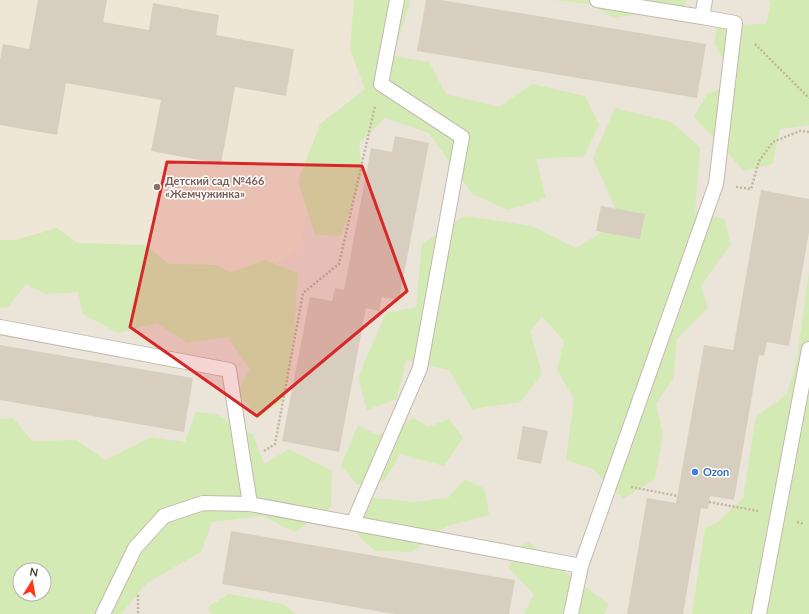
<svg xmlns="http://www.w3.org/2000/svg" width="809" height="614" font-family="Lato,sans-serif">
	<rect width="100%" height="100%" fill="#f6f2eb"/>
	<!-- residential -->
	<path fill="#eae4d9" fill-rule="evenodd" d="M0 0H809V614H0ZM20 570H44V594H20Z"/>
	<!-- education -->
	<path fill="#efe7d5" d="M0 0H370L346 123 327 126 299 249 243 287 0 248Z"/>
	<!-- green -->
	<path fill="#d4eab4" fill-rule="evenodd" d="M354 0H409L410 3 393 56 429 62 446 94 499 107 532 84 585 96 599 125 584 156 536 159 546 198 508 210 472 194 429 133 385 118 359 143 362 175 341 236 315 235 298 181 320 124 365 89 350 49Z
		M552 0H687L683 6 615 18 589 4Z
		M767 0H809V125L780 129 772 164 744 171 694 117 707 94 738 82 714 44 717 25 766 24 771 2Z
		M615 108 671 122 700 147 695 212 725 219 730 245 701 286 708 308 677 339 673 379 656 404 663 434 655 479 623 499 593 469 566 460 574 400 557 369 564 341 542 316 530 331 542 374 520 402 472 409 449 370 406 360 397 399 367 410 358 377 386 313 416 307 422 244 465 216 532 226 576 248 621 221 593 158Z
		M57 228 78 243 146 245 169 264 215 265 231 272 265 260 298 273 294 337 285 398 259 418 237 393 250 369 227 337 187 343 157 323 118 333 83 314 78 292 45 294 26 284 7 308 0 307V240H15Z
		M809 272V614H692L705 528 717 523 743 498 756 417 787 394 797 359Z
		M196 412 216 414 253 435 264 464 289 449 332 471 331 507 295 532 263 516 212 522 201 552 147 583 121 614H0V419L13 418 32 441 76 440 105 460 151 437 185 442ZM20 570H44V594H20Z
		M414 418 428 427 449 419 463 438 444 466 400 454 384 481 358 485 341 466 358 425 378 435Z
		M465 479 485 489 489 515 447 526 411 552 375 551 356 533 373 498 415 502 448 498Z
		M529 542 567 574 609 604 604 614H524L534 594 509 568 515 548Z
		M229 594 283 604 296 614H212L208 607Z"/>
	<!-- building -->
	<path fill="#d8cec0" d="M38 0H107L103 22 149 30 153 3 219 15 216 35 294 49 286 96 235 87 221 164 151 151 161 100 66 83 57 135 0 125V60L3 44 29 49Z
		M426 0H441L706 44 697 98 417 51Z
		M395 136 429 143 399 300 382 297 379 311 366 308 339 452 282 441 310 297 332 301 335 288 344 290 371 148 392 152Z
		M761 190 809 199V232L789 346 767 342 764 356 759 355 734 500 710 496 708 509 701 508 683 614H627L647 498 676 503 704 345 733 350Z
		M601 206 645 214 640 239 596 231Z
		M0 345 193 378 184 432 0 400Z
		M523 426 548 431 541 464 517 459Z
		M231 531 515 580 509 614H394L222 584Z"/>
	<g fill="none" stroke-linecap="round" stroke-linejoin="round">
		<defs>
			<path id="lane" d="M597 0 702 17 705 0
				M0 327 229 370 250 504
				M353 523 420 368 462 137 381 84 397 0
				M103 614 135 548 164 516 203 503 250 504 581 566
				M571 614 581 566 716 184 735 23 702 17
				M759 614 809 349"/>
		</defs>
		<!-- lane casing -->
		<use href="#lane" stroke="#c2baad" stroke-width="16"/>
		<!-- path -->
		<path stroke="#c4b59e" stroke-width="2.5" stroke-dasharray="2 2" stroke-linecap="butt" d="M755 44 809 98
			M736 187 751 189 759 161 773 142 800 131 809 132
			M264 451 275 444 303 293 339 264 375 106
			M631 487 678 496
			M709 502 758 511
			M797 522 804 524
			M138 595V614"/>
		<!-- lane -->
		<use href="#lane" stroke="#fff" stroke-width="14"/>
	</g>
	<!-- marked area -->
	<path fill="#d62828" fill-opacity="0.2" stroke="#d62828" stroke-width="3" stroke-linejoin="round" d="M167 162 362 166 407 291 257 416 130 327Z"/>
	<!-- markers -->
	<circle fill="#8d6e63" stroke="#fff" stroke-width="1.5" cx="157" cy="187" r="4"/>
	<circle fill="#3f7fe0" stroke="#fff" stroke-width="1.5" cx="695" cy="472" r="4"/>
	<g text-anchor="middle" stroke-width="3" stroke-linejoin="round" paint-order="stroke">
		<!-- education labels -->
		<g font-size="11" font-weight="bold" fill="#785e54" stroke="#fff" text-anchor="start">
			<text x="165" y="185">Детский сад №466<tspan x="165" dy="13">«Жемчужинка»</tspan></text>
		</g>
		<!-- shop labels -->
		<g font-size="11" font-weight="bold" fill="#366cbe" stroke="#fff" text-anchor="start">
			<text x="703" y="476">Ozon</text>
		</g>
	</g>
	<!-- north arrow -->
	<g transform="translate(32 582) rotate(11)"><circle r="19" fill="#ffffff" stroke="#b7b4af"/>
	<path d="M0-3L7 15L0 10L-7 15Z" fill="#ff3419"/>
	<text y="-6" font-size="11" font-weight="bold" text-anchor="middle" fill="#4b4338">N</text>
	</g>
</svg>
